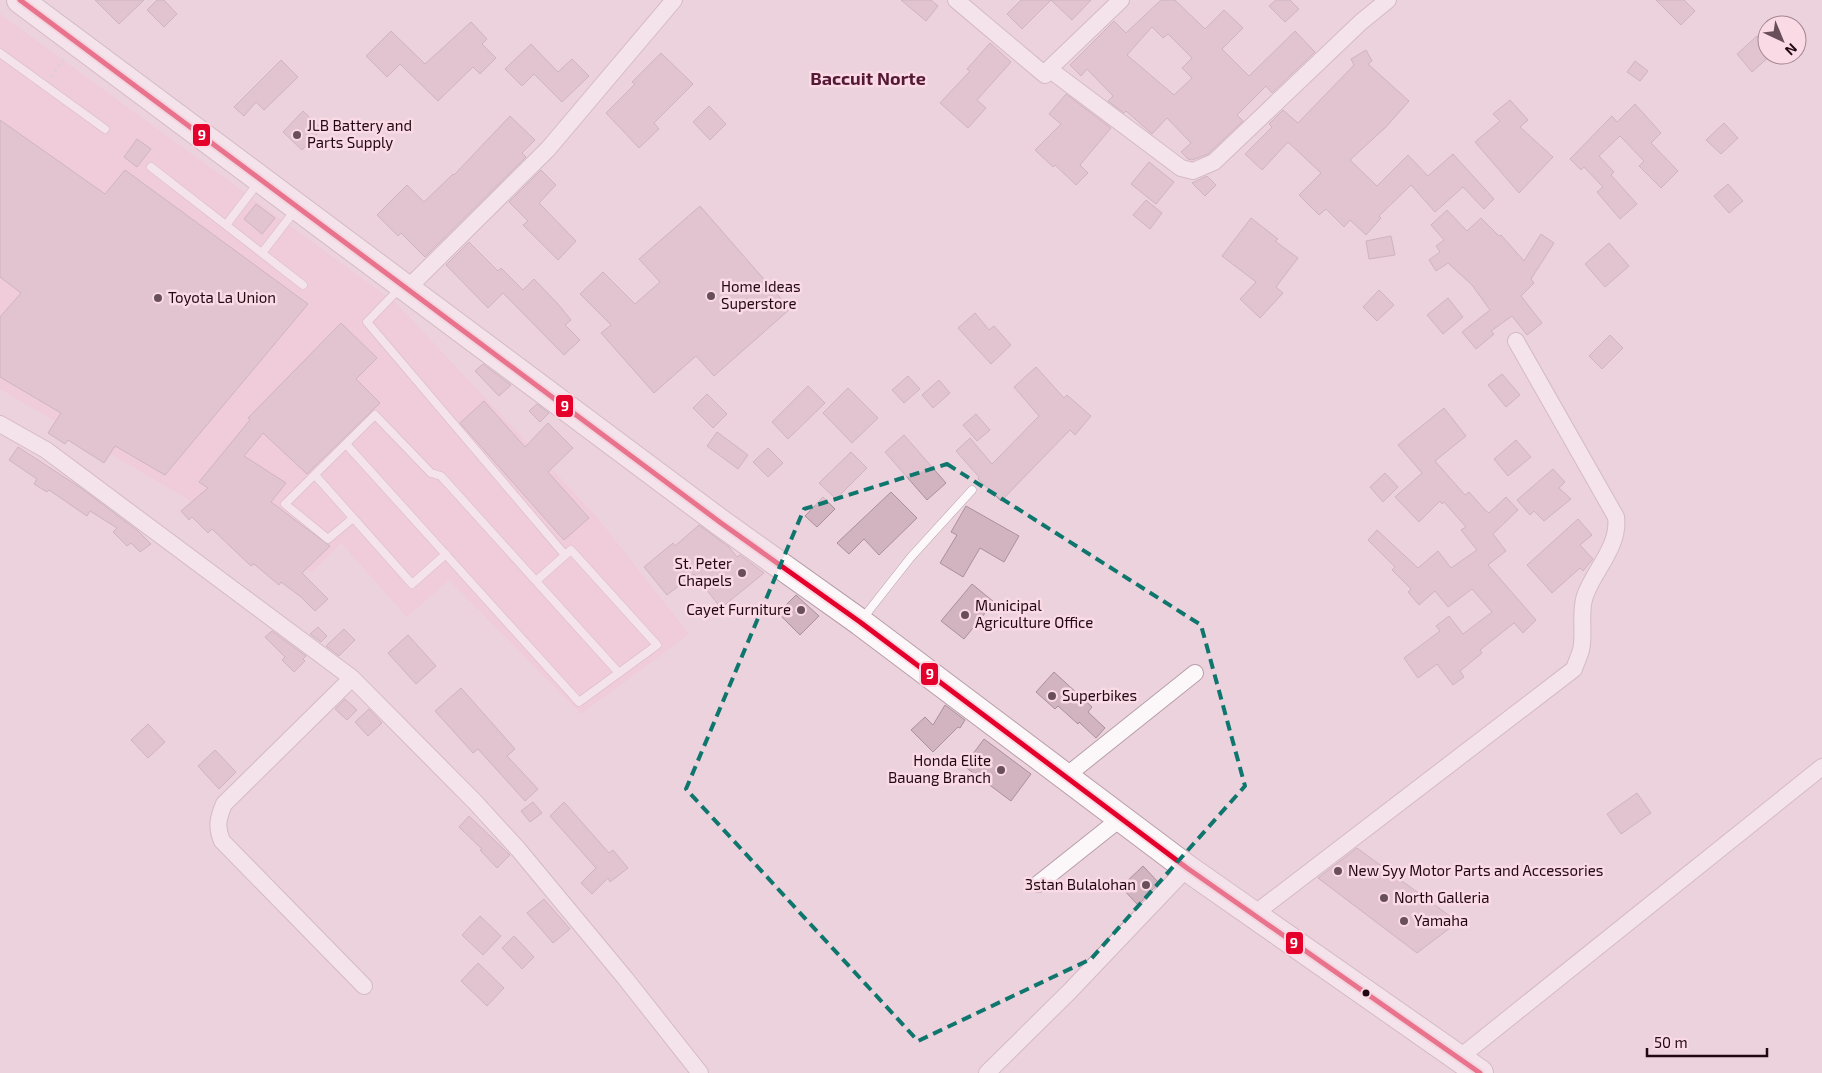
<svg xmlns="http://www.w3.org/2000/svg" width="1822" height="1073" font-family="'Exo 2',sans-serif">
	<rect width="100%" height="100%" fill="#ecd2dc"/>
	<!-- built -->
	<path fill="#f4c3d6" d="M0 14 397 304 596 516 689 634 581 714 449 580 407 617 341 543 312 572 0 389Z"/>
	<!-- building -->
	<path fill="#d2b4c0" stroke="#a9919b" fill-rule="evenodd" d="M95 0H144L119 24Z
		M157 0H164L177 14 164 27 147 10Z
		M901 0H931L938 6 926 21Z
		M1021 0H1091L1072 20 1051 0 1022 29 1007 14Z
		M1161 0H1175L1205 29 1224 10 1243 28 1222 49 1249 76 1295 31 1315 52 1272 93 1266 86 1237 115 1243 121 1208 154 1192 160 1188 159 1181 152 1191 143 1167 118 1152 134 1126 111 1124 113 1108 101 1113 96 1087 69 1081 76 1070 65 1114 21 1126 33ZM1152 27 1163 38 1168 34 1192 58 1182 68 1192 78 1174 95 1127 55Z
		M1276 0H1290L1299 9 1285 22 1269 6Z
		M1656 0H1684L1695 11 1681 25Z
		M471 22 487 39 482 44 496 58 480 74 473 67 438 101 400 64 387 77 366 56 391 31 425 64Z
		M1757 36 1767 48V55H1771L1752 72 1737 54Z
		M990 43 1011 62 977 100 986 108 968 128 940 103 970 71 967 69Z
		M531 44 558 72 572 59 589 76 562 102 534 74 522 86 505 69Z
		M1366 50 1372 61 1368 64 1409 101 1386 127 1350 160 1377 186 1408 155 1428 176 1453 154 1494 199 1484 209 1463 187 1435 212 1411 185 1379 216 1381 218 1366 235 1350 220 1344 227 1326 209 1319 215 1299 195 1321 173 1288 142 1262 170 1245 154 1272 127 1269 124 1283 110 1298 123 1354 65 1351 59Z
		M661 53 693 84 654 123 659 129 639 148 606 113 635 84 632 82Z
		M281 60 298 77 264 110 256 102 244 116 234 107Z
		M1635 61 1648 71 1640 81 1627 72Z
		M1066 94 1111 128 1080 165 1088 173 1076 185 1055 165 1053 167 1035 150 1061 124 1049 114Z
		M1510 100 1528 120 1520 127 1553 157 1519 193 1475 142 1500 121 1493 114Z
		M1635 104 1661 133 1651 143 1678 171 1661 188 1639 166 1644 161 1620 136 1599 156 1614 172 1611 175 1637 204 1620 219 1597 192 1603 187 1584 167 1581 170 1570 159 1612 116 1617 122Z
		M709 106 726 124 710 140 693 122Z
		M303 111 322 129 302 150 283 132Z
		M510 116 535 140 522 153 526 157 425 257 401 233 398 236 377 215 407 185 424 202 453 174 454 175Z
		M0 120 105 194 125 170 308 304 165 475 115 446 104 463 68 440 65 444 48 433 61 413 0 377V317L21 293 0 277Z
		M1724 123 1738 138 1721 154 1706 140Z
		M137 139 151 149 137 167 124 157Z
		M1149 162 1174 182 1156 204 1131 184Z
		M541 170 556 185 539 203 576 241 558 260 523 225 528 221 509 202Z
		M1207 176 1216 185 1205 196 1192 183Z
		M1728 184 1743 201 1729 213 1714 196Z
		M1146 200 1162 213 1150 229 1133 215Z
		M256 204 275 218 262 234 244 219Z
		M700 206 790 309 714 376 696 356 654 393 601 333 611 325 580 294 603 272 635 304 660 282 639 259Z
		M1447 210 1467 231 1481 218 1499 236 1501 235 1524 261 1541 234 1554 243 1531 279 1534 283 1521 296 1542 323 1527 335 1512 316 1491 331 1494 334 1476 349 1462 332 1490 310 1472 285 1448 263 1436 271 1429 260 1440 252 1436 246 1444 240 1431 225Z
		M1251 218 1278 239 1275 241 1298 258 1276 287 1283 293 1260 318 1240 299 1256 282 1222 256Z
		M1391 236 1395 255 1369 259 1366 241Z
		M469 242 498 271 501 268 523 290 534 279 558 304 571 320 565 325 580 340 564 355 503 293 488 308 446 265Z
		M1609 243 1629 266 1605 287 1585 264Z
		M1379 290 1394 305 1377 321 1363 307Z
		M1448 298 1463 317 1443 334 1427 315Z
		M975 313 989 330 994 326 1011 345 991 364 958 328Z
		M341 323 377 358 356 379 380 403 307 474 263 433 244 456 286 483 271 502 330 546 302 573 328 599 315 611 301 597 281 582 279 585 254 564 251 566 212 529 208 533 192 517 189 520 181 511 208 488 199 482 250 420 248 418Z
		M1610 335 1623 348 1602 369 1589 356Z
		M483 364 511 385 499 396 475 371Z
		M1036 367 1064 398 1067 395 1091 416 1075 435 1070 430 1001 501 978 479 979 477 956 451 970 438 992 464 1039 416 1014 387Z
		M1502 374 1520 395 1506 407 1488 385Z
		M908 376 920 389 904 403 892 390Z
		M939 380 950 393 933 408 922 395Z
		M808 386 825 403 788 439 772 422Z
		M848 388 878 418 852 443 823 413Z
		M707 394 727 414 713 428 693 408Z
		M484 401 525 447 548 423 573 448 548 472 589 518 564 540 460 423Z
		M537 404 549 413 540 422 529 411Z
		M1444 408 1466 436 1435 461 1465 495 1469 492 1486 511 1489 513 1506 497 1518 510 1493 534 1506 551 1488 565 1536 620 1523 633 1514 623 1480 650 1482 653 1460 671 1464 677 1453 685 1437 664 1418 678 1404 658 1440 631 1436 626 1449 616 1463 634 1492 612 1472 589 1448 607 1435 591 1419 605 1408 592 1411 589 1392 570 1395 567 1368 540 1377 530 1418 568 1438 551 1451 568 1477 550 1461 530 1466 527 1444 502 1442 504 1440 501 1419 522 1395 497 1422 473 1398 445Z
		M976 414 990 430 977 441 963 425Z
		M717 432 748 455 738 469 707 446Z
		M904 435 946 483 927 500 885 452Z
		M1516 440 1531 457 1508 476 1494 459Z
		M18 447 81 488 138 531 151 544 140 552 131 543 127 546 113 532 117 528 90 511 87 516 49 490 47 492 34 484 37 479 9 460Z
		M768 448 783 463 768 477 753 462Z
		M851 452 867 468 836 499 819 483Z
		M1553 469 1565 482 1559 488 1571 499 1544 521 1534 511 1530 515 1517 500Z
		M1385 473 1398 487 1383 502 1370 487Z
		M891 492 917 518 879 555 864 539 849 554 837 543Z
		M823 497 835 509 817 527 805 516Z
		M966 506 1019 536 1004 562 980 548 963 577 940 563 957 535 951 532Z
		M1578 519 1592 535 1580 545 1593 559 1583 571 1580 568 1552 593 1527 565Z
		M699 525 729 547 737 557 740 555 764 573 721 608 694 574 667 595 644 567 673 543 675 546Z
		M972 584 994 602 964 639 941 621Z
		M796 595 819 616 800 635 778 613Z
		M318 627 327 636 321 642 310 634Z
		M344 629 355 640 339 656 326 646Z
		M272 631 306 656 303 659 305 661 294 672 282 660 285 657 265 637Z
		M408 635 436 666 416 684 388 653Z
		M1054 672 1092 707 1088 712 1105 728 1096 738 1079 722 1078 724 1058 706 1055 709 1036 692Z
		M461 688 515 749 507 756 538 789 525 801 478 749 473 753 435 711Z
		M345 699 357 710 347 720 335 709Z
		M945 705 965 720 960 728 958 727 933 752 911 730 925 717 933 725Z
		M369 709 382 723 368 736 355 722Z
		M148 724 165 742 148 758 131 740Z
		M984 739 1031 774 1011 801 964 766Z
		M215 750 236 772 219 789 198 766Z
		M1637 793 1651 813 1621 834 1607 814Z
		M533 802 542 813 530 822 521 811Z
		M564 802 609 853 613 850 628 868 610 882 608 878 592 894 581 883 596 868 550 816Z
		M469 816 510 855 497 868 480 850 482 849 459 827Z
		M1357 848 1458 922 1417 953 1318 878Z
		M1143 866 1159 883 1138 905 1121 887Z
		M544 899 570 929 553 943 527 913Z
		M480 916 501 936 483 955 462 935Z
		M514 936 534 957 522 969 502 948Z
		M478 963 504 988 487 1006 461 981Z"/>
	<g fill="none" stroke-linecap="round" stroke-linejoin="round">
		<defs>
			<path id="service" d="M0 53 105 129
				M151 167 303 285
				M226 225 258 183
				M262 253 296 209
				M399 289 367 322 565 555
				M346 444 579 702 657 645 571 550 536 581
				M315 475 412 584 446 554
				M353 518 328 539 285 504 375 415 431 473 441 476 619 673
				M863 618 911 557 972 490"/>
			<path id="minor" d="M956 0 1045 75 1049 69 1181 168 1193 171 1214 162 1361 22 1388 0
				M1049 69 1121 0
				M407 289 548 149 674 0
				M0 424 46 450 352 678 475 802 518 849 625 978 700 1073
				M352 678 224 804C218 818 216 827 222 841L364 986
				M1066 776 1195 673
				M1038 884 1121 818
				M1253 915 1574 669C1576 663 1579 657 1581 650 1585 633 1579 613 1585 596 1594 570 1620 546 1616 517L1516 341
				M1459 1058 1822 767
				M987 1073 1070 991 1187 868"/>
			<path id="trunk" d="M20 0 721 523 860 622 1187 868 1480 1073"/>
		</defs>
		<!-- service casing -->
		<use href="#service" stroke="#b79ea8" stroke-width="9"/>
		<!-- minor casing -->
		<use href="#minor" stroke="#b79ea8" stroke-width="18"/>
		<!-- trunk casing -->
		<use href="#trunk" stroke="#b79ea8" stroke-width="28"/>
		<!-- path -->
		<path stroke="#d2cace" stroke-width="3" stroke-dasharray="2.5 4" stroke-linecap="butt" d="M51 77 65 58"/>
		<!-- service -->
		<use href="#service" stroke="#fcf8fa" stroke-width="8"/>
		<!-- minor -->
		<use href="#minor" stroke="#fcf8fa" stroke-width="16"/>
		<!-- trunk -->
		<use href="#trunk" stroke="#fcf8fa" stroke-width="26"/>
		<defs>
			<path id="bus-1" d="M20 0 721 523 860 622 1187 868 1480 1073"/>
		</defs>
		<!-- bus-1 casing -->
		<use href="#bus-1" stroke="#fadae5" stroke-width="9"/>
		<!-- bus-1 -->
		<use href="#bus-1" stroke="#e4002b" stroke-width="5"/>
	</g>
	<!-- marked area -->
	<path d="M0 0H1822V1073H0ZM947 464 1201 625 1245 786 1091 959 918 1041 686 789 804 509Z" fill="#ecd2dc" fill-opacity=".55" fill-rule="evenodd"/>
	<path fill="none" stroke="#0f766e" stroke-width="4" stroke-dasharray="10 6" stroke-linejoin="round" d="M947 464 1201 625 1245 786 1091 959 918 1041 686 789 804 509Z"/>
	<!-- markers -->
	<g fill="#694f59" stroke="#fadae5" stroke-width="2">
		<circle cx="297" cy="135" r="5"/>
		<circle cx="711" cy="296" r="5"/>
		<circle cx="158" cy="298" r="5"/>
		<circle cx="742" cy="573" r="5"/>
		<circle cx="801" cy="610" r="5"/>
		<circle cx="965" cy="615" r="5"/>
		<circle cx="1052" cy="696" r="5"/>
		<circle cx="1001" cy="770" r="5"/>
		<circle cx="1338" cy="871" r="5"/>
		<circle cx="1146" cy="885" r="5"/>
		<circle cx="1384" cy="898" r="5"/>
		<circle cx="1404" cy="921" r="5"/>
	</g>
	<circle fill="#220813" stroke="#fadae5" stroke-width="2" cx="1366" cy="993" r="4.5"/>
	<g text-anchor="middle" stroke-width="5" stroke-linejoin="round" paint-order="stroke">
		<!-- poi labels -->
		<g font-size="15" fill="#220813" stroke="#fadae5" text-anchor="start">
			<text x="307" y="131">JLB Battery and<tspan x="307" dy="17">Parts Supply</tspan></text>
			<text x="721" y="292">Home Ideas<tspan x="721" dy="17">Superstore</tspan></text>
			<text x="168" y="303">Toyota La Union</text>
			<text x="732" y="569" text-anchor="end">St. Peter<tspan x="732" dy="17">Chapels</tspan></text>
			<text x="975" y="611">Municipal<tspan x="975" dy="17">Agriculture Office</tspan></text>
			<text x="791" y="615" text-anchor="end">Cayet Furniture</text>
			<text x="1062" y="701">Superbikes</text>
			<text x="991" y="766" text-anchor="end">Honda Elite<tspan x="991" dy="17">Bauang Branch</tspan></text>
			<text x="1348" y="876">New Syy Motor Parts and Accessories</text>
			<text x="1136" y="890" text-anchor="end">3stan Bulalohan</text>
			<text x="1394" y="903">North Galleria</text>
			<text x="1414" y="926">Yamaha</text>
		</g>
		<!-- quarter labels -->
		<g font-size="18" font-weight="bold" fill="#551935" stroke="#fadae5">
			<text x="868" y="85">Baccuit Norte</text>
		</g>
	</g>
	<g stroke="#fadae5" stroke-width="2">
		<rect x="192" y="123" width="19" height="24" rx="5" fill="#e4002b"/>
		<rect x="555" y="394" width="19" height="24" rx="5" fill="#e4002b"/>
		<rect x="920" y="662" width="19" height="24" rx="5" fill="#e4002b"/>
		<rect x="1285" y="931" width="19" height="24" rx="5" fill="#e4002b"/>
	</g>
	<g font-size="14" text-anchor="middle" font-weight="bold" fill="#fff">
		<text x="202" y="140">9</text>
		<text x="565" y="411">9</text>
		<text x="930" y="679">9</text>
		<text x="1294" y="948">9</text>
	</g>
	<!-- north arrow -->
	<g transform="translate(1782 40) rotate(136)"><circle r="24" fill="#fadae5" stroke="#a48691"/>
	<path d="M0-4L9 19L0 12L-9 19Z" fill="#694f59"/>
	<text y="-8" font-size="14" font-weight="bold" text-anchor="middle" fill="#220813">N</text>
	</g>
	<!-- scale -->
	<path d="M1647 1048v8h120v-8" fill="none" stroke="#220813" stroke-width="2.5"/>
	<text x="1654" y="1048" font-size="15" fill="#220813" stroke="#fadae5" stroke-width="4" paint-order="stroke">50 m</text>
</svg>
